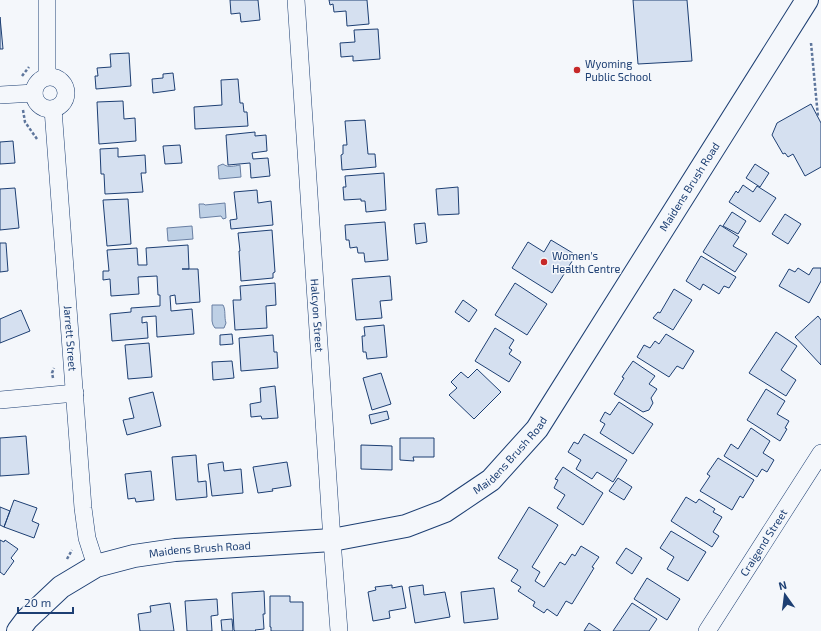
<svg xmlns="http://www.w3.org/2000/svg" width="821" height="631" font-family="'Exo 2',sans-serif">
	<rect width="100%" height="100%" fill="#f4f7fb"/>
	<!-- water -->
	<path fill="#bed0e5" stroke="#687fa3" d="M223 164C228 168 234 166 240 165L241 177 219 179 218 166Z
		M225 203 226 218 223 219 221 216 200 218 199 204H204L205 205Z
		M192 226 193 239 168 241 167 228Z
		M212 305H223C226 310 224 317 226 323L224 328H215L213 325 212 321Z"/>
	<!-- building -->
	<path fill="#d5e0f0" stroke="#1d3f73" d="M230 0H258L260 20 241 22 240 13 231 14Z
		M329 0H367L369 24 347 26 346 11 334 12 333 4 330 5Z
		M633 0H687L692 61 638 64Z
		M0 17 3 49H0Z
		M378 29 380 59 353 61V56L341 57 340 43 355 42 354 30Z
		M129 53 131 86 96 89 95 76H98L97 68 111 67 110 54Z
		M173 73 175 90 153 93 152 79 163 78V74Z
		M238 79 240 103H243L244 112H247L248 126 195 129 194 107 222 105 221 80Z
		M123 101 124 119 135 118 136 141 99 144 97 102Z
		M811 104 821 123V167L805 176 793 154 788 157 785 153 783 154 772 135 777 123Z
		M365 120 368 154H375L376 167 342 170 341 155 343 154V145H347L345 121Z
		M255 132V136L266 135 267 151 252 153 253 159 268 158 270 176 251 178 250 163 228 165 226 135Z
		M13 141 15 163 0 164V142Z
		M180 145 182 163 165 164 163 146Z
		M118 148V157L145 155 146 173H141L143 192 105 194 104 174H101L100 149Z
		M755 164 769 173 760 187 746 178Z
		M384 173 386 210 366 212 365 201H361V199L344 200 343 187H346L345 176Z
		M743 185 753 192 757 186 776 198 760 222 729 202 736 191 738 193Z
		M458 187 459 214 438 215 436 189Z
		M15 188 19 228 0 230V189Z
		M257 190 258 203 271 201 273 225 231 229 230 220 237 219 234 192Z
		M128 199 131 244 107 246 103 200Z
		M732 212 746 221 738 234 723 226Z
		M785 214 801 224 788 244 772 234Z
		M385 222 388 260 365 262 364 253H358L357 247 350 248 349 240H346L345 225Z
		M425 223 427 242 416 244 414 224Z
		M720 225 739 237 733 246 747 254 735 272 703 252Z
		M272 230 275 272 273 273V278L241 281 239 251H240L238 233Z
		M551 240 576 255 552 293 512 268 528 242 544 252Z
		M0 243H6L8 271 0 272Z
		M188 245 189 269H182H198L200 302 176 304 175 295 170 296 171 311 192 309 194 334 157 337 156 316 142 317V323L147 322 148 338 112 341 110 314 131 312V308L160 306V295H158L157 276 138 277 139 294 111 296 110 279 103 280V271H109L107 250 137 248 138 265H147L146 248Z
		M701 256 736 277 729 288 724 286 719 294 703 284 700 290 686 281Z
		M798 268 809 275 813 268H821V281L809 303 779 286 789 269 795 272Z
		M390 276 392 300 380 301 382 318 356 320 352 279Z
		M275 283 276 305 266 306 267 328 235 330 233 300H241L240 286Z
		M515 283 547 304 527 335 495 315Z
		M674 289 692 300 673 330 653 318 658 312 660 313Z
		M463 300 477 310 469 322 455 312Z
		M21 310 30 331 0 343V319Z
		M818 316 821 320V365L795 337Z
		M384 325 387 357 367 359 366 352H363L362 336H365L364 327Z
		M495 328 514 340 509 348 512 350 509 354 521 362 509 382 475 361Z
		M776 332 797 346 781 370 796 380 786 396 749 373Z
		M232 334 233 344 220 345V335Z
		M666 334 694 351 683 369 677 366 669 377 637 357 644 345 650 348 655 341 659 344Z
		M273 335 274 352H277L278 368 241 371 239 338Z
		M149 343 152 377 128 379 125 345Z
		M232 361 234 378 213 380 212 362Z
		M633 361 655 376 649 384 657 389 651 398 653 403 649 410 643 412 614 394 624 378 622 377Z
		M477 369 501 392 474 419 449 395 457 388 451 382 461 372 468 378Z
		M381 373 391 404 372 410 363 378Z
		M275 386 278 418 262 419 261 416 251 417 250 404 261 402 260 388Z
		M766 389 785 401 777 414 789 421 785 428 787 429 780 441 747 420Z
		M153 392 161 426 127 435 123 420 134 418 129 398Z
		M619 402 653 424 633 454 600 433 605 424 600 421 605 412 610 415Z
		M387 411 389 419 371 424 369 415Z
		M751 428 770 441 763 453 774 460 767 472 762 469 757 477 724 456 731 444 738 449Z
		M584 434 627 460 613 482 597 472 592 479 576 469 581 460 568 452 574 442 578 444Z
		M26 436 29 474 0 476V438Z
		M400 438H434V457H413L414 461 400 460Z
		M361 445 392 446V470L361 469Z
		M196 455 198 482 206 481 207 497 176 500 172 457Z
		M718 458 754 480 743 498 740 496 732 510 700 491 710 476 707 474Z
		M223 462 224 471 241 469 243 493 212 496 208 464Z
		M287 462 291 486 272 489 273 491 258 493 253 467Z
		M563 467 603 493 583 525 557 508 565 495 554 488 558 480 555 479Z
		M151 471 154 500 136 502 135 498 128 499 125 474Z
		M618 478 632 487 624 500 609 491Z
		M686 497 696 503 699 499 715 509 713 512 722 517 713 532 719 536 712 547 671 521Z
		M14 500 37 508 32 521 39 524 34 538 4 527Z
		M0 507 10 511 4 527 0 525Z
		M529 507 558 525 532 567 540 572 535 581 544 587 560 562 565 565 572 554 575 556 581 546 599 557 592 567 594 568 572 604 566 601 557 616 547 609 544 613 533 606 535 602 518 591 521 587 511 581 518 570 498 558Z
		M671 531 706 552 688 581 667 569 674 557 660 548Z
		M0 540 4 542 5 540 18 549 11 558 14 561 4 575 0 572Z
		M626 548 642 558 632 574 616 563Z
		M647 578 680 599 667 620 634 599Z
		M392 585V588L402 586 406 608 389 611 390 618 373 621 368 592 376 590 375 587Z
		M423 585 424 595 445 592 450 617 415 623 409 587Z
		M494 588 498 619 464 623 461 592Z
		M264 591 265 614H263L264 629 255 630 256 631H235L234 630 232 593Z
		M270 596H290V602H303V631H271V627H270Z
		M217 599 218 615 211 616 212 631H187L185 601Z
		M170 603 174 631H140L138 614 151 612 150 606Z
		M632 603 657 619 649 631H613Z
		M232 619 233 631H222L221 620Z
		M589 623 601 631H584Z"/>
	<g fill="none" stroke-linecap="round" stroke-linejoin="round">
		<defs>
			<g id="street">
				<path d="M47 0V77"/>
				<path id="s1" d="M296 0 332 540 339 631"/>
				<circle cx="50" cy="93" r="16"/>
				<path d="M0 95 34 93"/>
				<path id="s2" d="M53 109 83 508 87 538 96 566"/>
				<path d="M0 400 75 393"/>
				<path id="s3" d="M707 631 821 453"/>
			</g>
			<g id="secondary">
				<path id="s4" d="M18 631 27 619 61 587 96 566 134 556 175 550 332 540 406 526 445 511 491 480 537 429 807 0"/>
			</g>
		</defs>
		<!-- street casing -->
		<use href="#street" stroke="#1d3f73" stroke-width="18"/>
		<!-- secondary casing -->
		<use href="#secondary" stroke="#1d3f73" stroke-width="24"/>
		<!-- path -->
		<path stroke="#5e769c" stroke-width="2.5" stroke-dasharray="3 2" stroke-linecap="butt" d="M811 43 818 117
			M22 76 29 67
			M23 110 25 122 37 139
			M53 378 52 373 54 368
			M67 559 72 550"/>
		<!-- street -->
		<use href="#street" stroke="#f4f7fb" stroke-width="17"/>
		<!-- secondary -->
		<use href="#secondary" stroke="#f4f7fb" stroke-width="22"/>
	</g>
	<!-- markers -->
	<g fill="#c62828" stroke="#f4f7fb" stroke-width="1.5">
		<circle cx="577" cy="70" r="4"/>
		<circle cx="544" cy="262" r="4"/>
	</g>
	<g text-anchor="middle" stroke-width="3" stroke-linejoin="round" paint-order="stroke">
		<!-- poi labels -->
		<g font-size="11" fill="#1d3f73" stroke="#f4f7fb" text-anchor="start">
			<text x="585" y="68">Wyoming<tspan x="585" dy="13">Public School</tspan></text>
			<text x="552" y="260">Women's<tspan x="552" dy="13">Health Centre</tspan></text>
		</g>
		<!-- street labels -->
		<g font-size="11" fill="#1d3f73" stroke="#f4f7fb">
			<text dy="4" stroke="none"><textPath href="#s4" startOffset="868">Maidens Brush Road</textPath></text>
			<text dy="4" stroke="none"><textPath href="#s1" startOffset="316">Halcyon Street</textPath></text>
			<text dy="4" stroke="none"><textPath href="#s2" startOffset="230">Jarrett Street</textPath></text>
			<text dy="4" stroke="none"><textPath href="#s4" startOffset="544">Maidens Brush Road</textPath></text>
			<text dy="4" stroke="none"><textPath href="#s3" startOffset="105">Craigend Street</textPath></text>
			<text dy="4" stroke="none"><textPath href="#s4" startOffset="208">Maidens Brush Road</textPath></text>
		</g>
	</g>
	<!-- north arrow -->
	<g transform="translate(785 595) rotate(346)" stroke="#f4f7fb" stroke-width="3" paint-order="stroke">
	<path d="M0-3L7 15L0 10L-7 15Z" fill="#1d3f73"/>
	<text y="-6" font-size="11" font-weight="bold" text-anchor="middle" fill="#1d3f73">N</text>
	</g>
	<!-- scale -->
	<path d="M18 607v6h55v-6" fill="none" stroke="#1d3f73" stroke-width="2"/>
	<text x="24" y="607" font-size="12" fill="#1d3f73" stroke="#f4f7fb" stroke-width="3" paint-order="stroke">20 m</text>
</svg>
